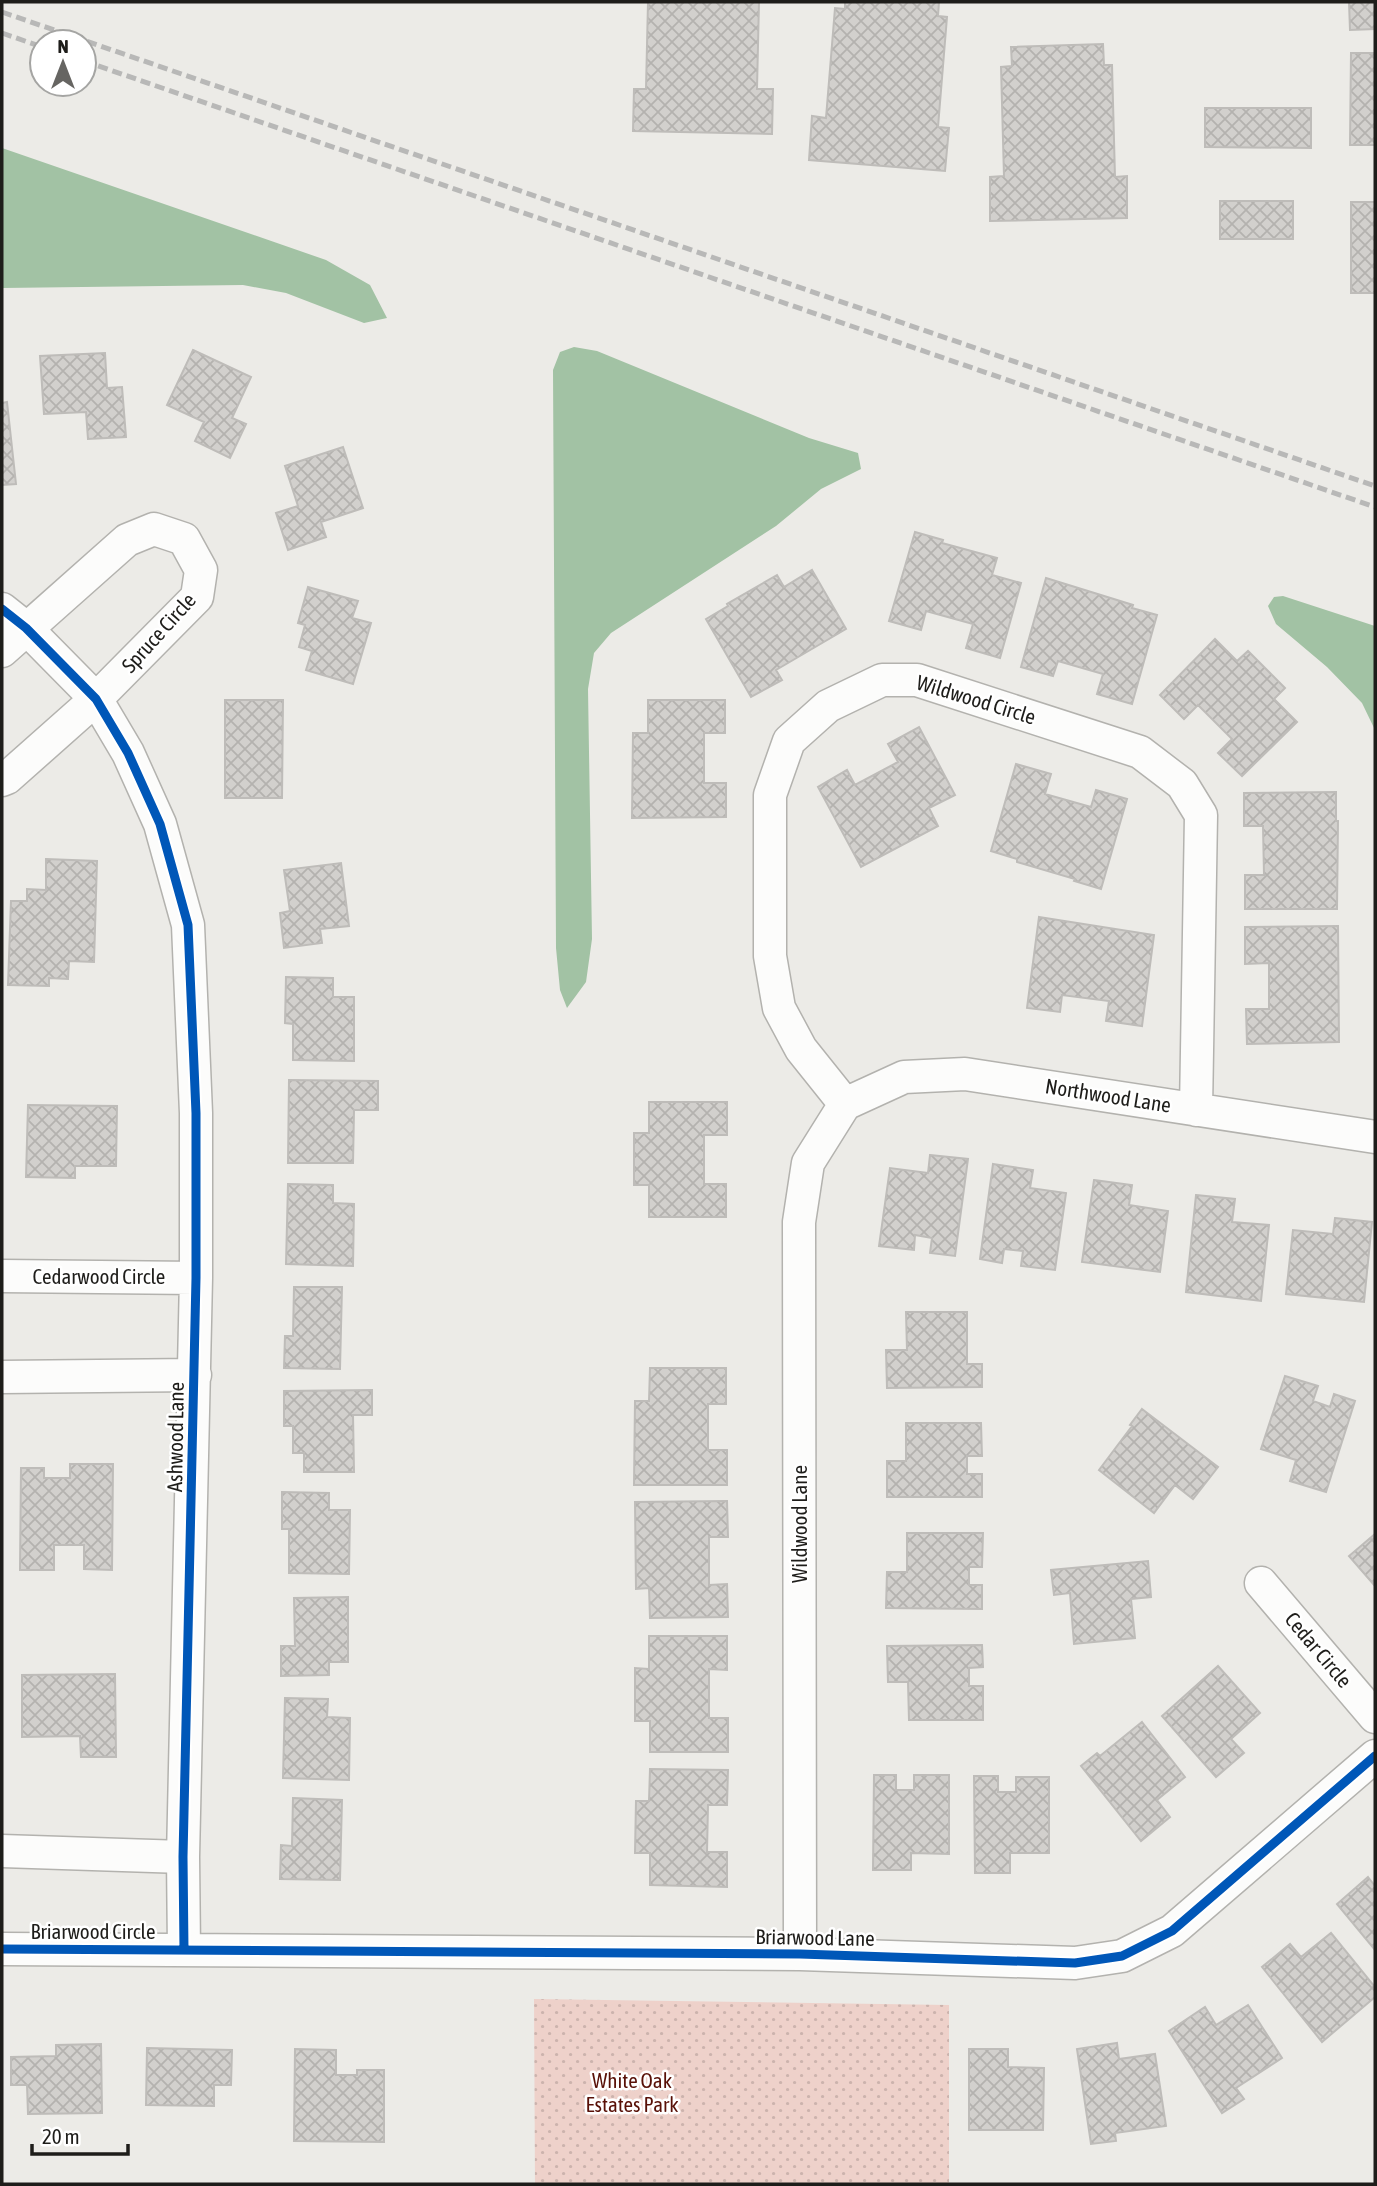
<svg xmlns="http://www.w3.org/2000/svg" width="1377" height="2186" font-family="'Asap Condensed',sans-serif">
	<defs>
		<pattern id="park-dots" width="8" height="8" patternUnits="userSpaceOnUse" patternTransform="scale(1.75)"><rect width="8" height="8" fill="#eed1ca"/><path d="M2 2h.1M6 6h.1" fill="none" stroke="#ccb3ad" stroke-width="1.8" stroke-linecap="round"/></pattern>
		<pattern id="building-cross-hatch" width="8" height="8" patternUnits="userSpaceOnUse" patternTransform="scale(1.75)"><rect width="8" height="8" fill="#d2d0cd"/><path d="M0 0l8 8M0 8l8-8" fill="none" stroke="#b4b2af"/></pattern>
	</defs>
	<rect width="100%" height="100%" fill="#ecebe7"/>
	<!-- park -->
	<path fill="url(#park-dots)" d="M534 1999 949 2005V2184H535Z"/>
	<!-- water -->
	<path fill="#a2c2a4" d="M2 148 326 260 370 285 387 318 364 323 286 293 243 285 2 288Z
		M574 347 597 351 809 438 858 453 861 469 821 489 776 526 611 633 594 653 588 689 592 939 586 982 567 1008 560 990 556 948 553 370 560 352Z
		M1283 596 1375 626V730L1362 703 1327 667 1276 624 1268 606 1274 597Z"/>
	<!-- building -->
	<path fill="url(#building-cross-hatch)" stroke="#bebcb9" stroke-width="2" d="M648 2H759L757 89H773L772 134 633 131 634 89H646Z
		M845 2H939L938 16 947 17 938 127 949 128 945 171 809 160 812 116 826 118 835 8 845 9Z
		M1349 2H1375V29L1350 30Z
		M1103 44 1104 65H1112L1115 177 1127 176V218L990 221V177L1004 176 1001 67 1012 66 1011 47Z
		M1351 53H1375V145H1350Z
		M1205 108H1311V148L1205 147Z
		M1220 201H1293V239H1220Z
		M1351 202H1375V293H1351Z
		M193 350 251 377 232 418 246 424 230 458 195 441 204 422 167 405Z
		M105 353 107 388 122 387 126 437 88 439 86 412 44 414 40 356Z
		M7 402 16 484 2 485V403Z
		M343 447 363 508 321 522 326 537 288 550 276 513 298 506 285 466Z
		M915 532 943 540 942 543 997 558 992 575 1021 583 1000 658 966 648 973 624 926 611 921 630 889 621Z
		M812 570 846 629 776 670 782 680 751 697 706 619 728 606 727 604 777 575 784 587Z
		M1046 578 1133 605 1132 608 1157 615 1132 704 1097 694 1103 674 1058 661 1053 676 1021 667Z
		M308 587 358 601 352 618 371 623 353 684 306 670 312 651 299 647 305 625 298 623Z
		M1215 639 1237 661 1248 651 1285 688 1274 699 1297 722 1242 776 1218 753 1232 739 1198 705 1184 719 1160 695Z
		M225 700H283L282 798H225Z
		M648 700H725V733H704V783H726V817L632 818 633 733H648Z
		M919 727 955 795 929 808 938 826 861 867 818 787 847 770 855 785 898 762 888 744Z
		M1016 764 1051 774 1045 794 1091 807 1096 790 1127 799 1101 889 1074 881 1075 879 1017 862V859L991 851Z
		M1336 792V821H1338L1337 909H1245V875H1264L1263 826H1244V793Z
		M46 859 97 861 94 962 69 961 68 979 49 978V986L8 985 11 901H27V889L46 890Z
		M341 863 349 926 320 929 322 943 284 948 280 913 290 911 284 870Z
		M1039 917 1154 935 1142 1026 1106 1021 1109 1001 1062 995 1060 1012 1027 1008Z
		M1338 926 1339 1042 1247 1044 1246 1009H1269V963L1245 964V927Z
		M286 977 333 978V997H354V1061L293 1060V1024L285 1023Z
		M289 1080 378 1081V1110H354L353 1163H288Z
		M649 1102H727V1135H704V1184H726V1217H649V1185H634V1133H649Z
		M28 1105 117 1106 116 1166H75V1178L26 1177Z
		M930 1155 968 1159 955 1256 930 1253 932 1238 915 1235 914 1250 879 1246 890 1168 928 1173Z
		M993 1164 1033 1170 1030 1188 1066 1193 1055 1270 1021 1266 1023 1251 1004 1249 1002 1263 980 1259Z
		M1094 1180 1132 1185 1129 1205 1168 1211 1160 1272 1082 1262Z
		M288 1184 333 1185V1203L354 1204 353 1266 286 1264Z
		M1196 1195 1235 1199 1232 1222 1269 1225 1261 1301 1186 1292Z
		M1335 1218 1372 1222 1364 1302 1286 1294 1293 1230 1333 1234Z
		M294 1287H342L340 1369 284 1368 285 1336H293Z
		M906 1312H967V1364H982V1387L887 1388 886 1350H907Z
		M650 1368H726V1404H708V1450H727V1485H634L635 1401H649Z
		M1285 1376 1318 1386 1313 1401 1330 1407 1334 1394 1355 1401 1326 1492 1290 1481 1296 1460 1261 1449Z
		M372 1390V1415H353L354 1472H304V1453H293V1426H284V1391Z
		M1142 1409 1218 1467 1193 1499 1175 1485 1154 1513 1099 1470 1132 1426 1130 1425Z
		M906 1423H981L982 1456H967V1474H982V1497H887V1461H906Z
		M70 1464H113L112 1570 84 1569V1545H54V1570H20L21 1468H44V1478H70Z
		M282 1492 329 1493V1510H350L349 1574 289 1573V1529H282Z
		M727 1501 728 1537H709V1585L727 1584 728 1617 650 1618 649 1588 636 1589 635 1502Z
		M907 1533H983L982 1567H969V1585H982V1609L886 1608 887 1572H907Z
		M1375 1534V1586L1349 1556Z
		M1148 1561 1151 1597 1131 1599 1135 1638 1074 1644 1070 1593 1054 1595 1051 1570Z
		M348 1597V1662H329V1675L281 1676V1646H295L294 1598Z
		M649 1636H727V1670L709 1669V1718H728V1752H650V1721H635V1668L649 1669Z
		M982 1645 983 1667 969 1668V1686H983V1720H909L908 1682H888L887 1646Z
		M1218 1666 1260 1713 1231 1739 1244 1753 1216 1777 1162 1716Z
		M115 1674 116 1757H81L80 1736 22 1737V1675Z
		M285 1698 328 1699 327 1717 350 1718 349 1780 283 1778Z
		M1142 1722 1185 1777 1157 1800 1170 1817 1141 1841 1081 1766 1097 1753 1100 1756Z
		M650 1769 728 1770 727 1805H708L707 1852H727V1887L650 1885V1853H635L636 1801H649Z
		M874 1775H896V1790H914V1775H949V1854L911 1853V1870H873Z
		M974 1776H998V1792H1016V1777H1049V1853H1010V1873H975Z
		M293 1798 342 1800 340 1880 280 1879 281 1845 292 1846Z
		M1368 1877 1375 1886V1950L1337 1904Z
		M1331 1933 1375 1987V1997L1322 2042 1262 1967 1290 1944 1301 1957Z
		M1248 2005 1282 2058 1236 2088 1244 2099 1222 2113 1169 2031 1205 2007 1216 2025Z
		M1117 2043 1119 2059 1155 2054 1166 2126 1115 2133 1116 2141 1091 2144 1077 2049Z
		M101 2044 102 2113 28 2114 27 2085H11V2057L56 2056V2045Z
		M147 2048 232 2050 231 2085H214V2106L146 2105Z
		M295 2049 336 2050V2075H357V2070H384V2142L294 2141Z
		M969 2049H1008V2067L1044 2068 1043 2130H969Z"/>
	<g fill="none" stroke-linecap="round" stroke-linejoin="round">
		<defs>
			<path id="minor" d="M2 609 26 628 96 699 128 753 160 824 188 925 196 1113V1278L183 1857 184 1950
				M2 651 127 540 154 529 184 539 201 570 197 597 96 699 7 778 2 780
				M845 1104 801 1049 779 1008 770 956V795L789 741 828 706 882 680H917L1140 752 1182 784 1201 815 1196 1110
				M845 1104 904 1077 965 1074 1375 1137
				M2 1276 196 1278
				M2 1377 195 1375
				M1261 1583 1375 1717
				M2 1851 183 1857
				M2 1949 800 1954 1075 1963 1122 1956 1172 1931 1375 1756
				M800 1954 799 1222 808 1163 845 1104"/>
		</defs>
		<!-- minor casing -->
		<use href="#minor" stroke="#b3b2ae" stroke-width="35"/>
		<!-- minor -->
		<use href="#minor" stroke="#fcfcfb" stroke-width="32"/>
		<!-- rail -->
		<path stroke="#b8b8b7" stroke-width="5" stroke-dasharray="10 5" stroke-linecap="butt" d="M2 12 1375 486
			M2 33 42 47
			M84 61 1375 507"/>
		<defs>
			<path id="cycleway" d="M2 609 26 628 96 699 128 753 160 824 188 925 196 1113V1278L183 1857 184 1950
				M2 1949 800 1954 1075 1963 1122 1956 1172 1931 1375 1756"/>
		</defs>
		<!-- cycleway casing -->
		<use href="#cycleway" stroke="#fff" stroke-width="13"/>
		<!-- cycleway -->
		<use href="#cycleway" stroke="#0057b8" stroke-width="9"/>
	</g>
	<g text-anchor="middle" stroke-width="5" stroke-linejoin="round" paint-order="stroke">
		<!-- street labels -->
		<g font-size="21" fill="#1e1d1a" stroke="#fff">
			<text transform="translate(159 633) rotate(-48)" y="7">Spruce Circle</text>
			<text transform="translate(976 700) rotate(17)" y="7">Wildwood Circle</text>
			<text transform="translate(1108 1096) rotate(9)" y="7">Northwood Lane</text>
			<text x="99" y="1284">Cedarwood Circle</text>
			<text transform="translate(176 1437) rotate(-89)" y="7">Ashwood Lane</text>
			<text transform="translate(800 1524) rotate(-90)" y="7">Wildwood Lane</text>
			<text transform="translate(1318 1650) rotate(50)" y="7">Cedar Circle</text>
			<text x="93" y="1939">Briarwood Circle</text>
			<text transform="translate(815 1938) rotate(1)" y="7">Briarwood Lane</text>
		</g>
		<!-- park labels -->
		<g font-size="21" fill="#581007" stroke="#fff">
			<text x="632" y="2088">White Oak<tspan x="632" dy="24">Estates Park</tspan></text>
		</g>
	</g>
	<!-- border -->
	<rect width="1377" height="2186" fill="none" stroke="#1e1d1a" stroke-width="7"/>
	<!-- north arrow -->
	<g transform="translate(63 63)"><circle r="33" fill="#ffffff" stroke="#a5a5a3" stroke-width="2"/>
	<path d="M0-5L12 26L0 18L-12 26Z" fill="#666562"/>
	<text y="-10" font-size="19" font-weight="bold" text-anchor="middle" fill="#1e1d1a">N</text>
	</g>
	<!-- scale -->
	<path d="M32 2144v10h96v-10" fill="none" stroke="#1e1d1a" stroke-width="3.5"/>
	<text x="42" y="2144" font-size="21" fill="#1e1d1a" stroke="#ffffff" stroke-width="5" paint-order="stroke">20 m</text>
</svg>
